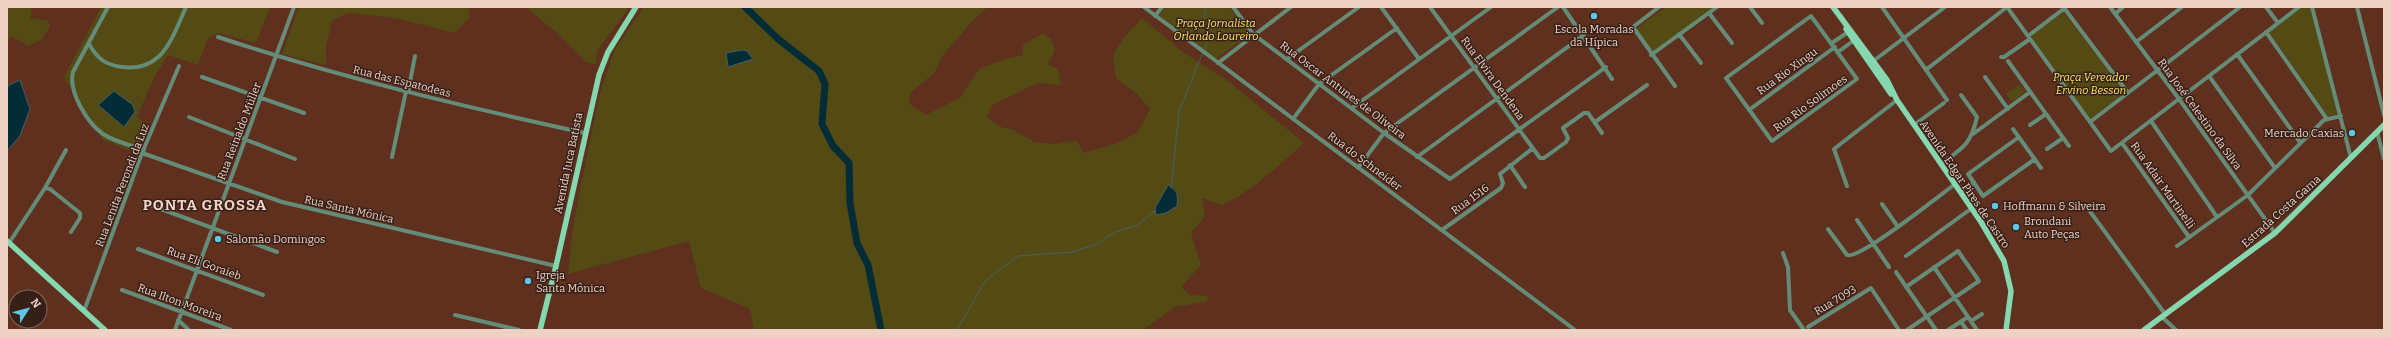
<svg xmlns="http://www.w3.org/2000/svg" width="2391" height="337" font-family="Bitter,serif">
	<rect width="100%" height="100%" fill="#5f301e"/>
	<!-- green -->
	<path fill="#534b13" d="M7 7H32L30 18 48 21 50 27 41 40 28 46 12 36 7 41Z
		M101 7H270L256 43 219 33 208 38 198 65 168 55 154 77 137 117 151 126 138 154 103 140 64 77Z
		M299 7H469V18L455 33 395 18 349 13 332 20 326 47V65L282 54Z
		M526 7H630L597 51 596 64 586 62 557 33Z
		M644 7H988L976 17 943 55 934 73 909 94 910 104 926 115 960 98 979 69 1008 58 1023 55V45L1043 33 1051 39 1055 50 1048 65 1058 69 1061 85 1038 83 992 105 987 117 1001 127 1014 130 1034 142 1057 144 1076 140 1084 153 1118 143 1138 132 1150 109 1136 93 1116 78 1113 55 1125 36 1142 18 1183 52 1228 81 1304 143C1278 166 1254 190 1222 205L1202 198 1205 216 1191 233 1201 265 1181 287 1190 295 1207 296 1208 301 1175 307 1143 330H754L750 309 701 288 689 241 568 274 573 227 599 96 614 51Z
		M1165 7H1229L1249 35 1215 59 1159 16Z
		M1666 7H1715L1652 52 1636 29Z
		M2302 7H2310L2338 113 2328 116 2269 32Z
		M2063 12 2125 92 2090 119 2031 36Z
		M2019 84 2025 92 2012 102 2006 94Z"/>
	<!-- water -->
	<path fill="#042c37" stroke="#4a5e62" d="M742 50 747 51 753 59 728 67 726 53Z
		M20 80 30 109 20 136 7 151V86Z
		M114 91 133 105 135 112 124 127 98 105Z
		M1168 185C1178 190 1178 196 1177 206L1166 213 1156 215 1155 208Z"/>
	<g fill="none" stroke-linecap="round" stroke-linejoin="round">
		<!-- stream -->
		<path stroke="#4a5e62" stroke-width="1" d="M1205 50 1207 41 1204 19 1206 7
			M1171 188 1179 112 1203 52
			M957 330 985 281 1018 256 1072 252 1097 244 1115 232 1136 226 1156 210"/>
		<!-- river -->
		<path stroke="#042c37" stroke-width="7" d="M745 7 778 39 819 71 825 84 822 124 833 146 849 163 850 203 857 243 868 265 881 330"/>
		<!-- minor -->
		<path stroke="#658c78" stroke-width="4" d="M108 7 73 72C68 91 87 123 103 134 115 142 131 145 144 150
			M1144 7 1575 330
			M1233 7 1253 34 1384 133 1450 179 1606 67
			M1381 7 1419 59
			M1430 7 1540 158H1544L1566 142 1568 138 1563 128 1584 113H1588L1602 133
			M1563 7 1612 79
			M1659 7 1633 27 1675 86
			M1750 7 1762 23
			M1882 7 1947 100
			M2007 7 2111 151 2299 7
			M2110 7 2179 99 2275 233
			M2266 7 2278 23
			M2312 7 2351 158
			M2357 7 2384 115
			M2064 8 2128 93
			M1709 13 1732 43
			M2115 14 2123 7
			M1155 16 1162 7
			M1811 16 1857 79 1772 141 1726 78Z
			M2266 32 2327 119
			M1679 34 1701 63
			M2028 36 2066 7
			M218 37C338 77 461 106 585 133
			M2136 42 2182 7
			M1832 43 1848 32
			M89 44C97 58 105 65 122 67 163 72 172 38 186 7
			M1838 52 1853 41
			M2237 54 2300 142
			M1651 55 1717 7
			M2001 57H2004L2030 39
			M1287 59 1359 7
			M2008 61 2069 146
			M1872 62 1945 7
			M1218 63 1291 7
			M1927 69 2007 7
			M2209 76 2275 168
			M202 77 304 113
			M1985 77 2008 109
			M408 92 415 56
			M1352 108 1491 7
			M1749 110 1835 47
			M189 117 295 159
			M1293 119 1319 84 1397 28
			M2151 121 2217 217
			M1595 122 1647 85
			M2090 122 2240 7
			M1914 125 1944 103
			M2030 125 2046 114
			M2013 129 2041 168
			M2377 132 2384 159
			M1973 134 2030 92
			M2019 137 1968 174 1983 196 2035 159
			M2122 143 2189 237
			M2047 149 2063 138
			M142 153 282 202 556 266
			M392 157 406 91
			M1417 157 1584 35
			M1941 164C1963 148 1971 144 1977 117L1961 95
			M1510 165 1525 187
			M1358 168 1384 133 1558 7
			M1847 186 1834 149 1897 100
			M45 188 50 189 80 213V218L71 232
			M1960 192 1974 182
			M1882 204 1898 227
			M153 206 277 252
			M2089 210 2165 314
			M1857 220 1889 267
			M1828 229 1847 255C1859 260 1940 195 1955 184
			M1442 230 1501 188 1503 183 1500 174 1533 148
			M9 243 45 188 66 150
			M2177 246 2248 195 2324 120 2341 116
			M138 249 263 295
			M1783 253 1788 267 1790 310 1804 330
			M1906 256 1972 208
			M1934 267 1977 330
			M1896 272 1936 330
			M1906 287 1958 251 1979 281 1907 330
			M122 290 231 330
			M84 311 142 153 179 66
			M455 315 519 330
			M2162 317 2176 330
			M178 320 189 330
			M1971 321 1982 314
			M1961 322 1967 330
			M1808 327 1871 288 1899 330
			M175 330 294 7
			M1948 330 1968 317"/>
		<!-- major -->
		<path stroke="#85d7af" stroke-width="5.5" d="M1833 7 1887 80 1897 100 1981 222 2004 261 2011 291 2006 330
			M1846 29 1891 94
			M7 241 105 330
			M540 330 556 266 599 75 608 52 636 7
			M2144 330 2275 233 2384 125"/>
	</g>
	<!-- markers -->
	<g fill="#5dc7e8" stroke="#351f17" stroke-width="1.5">
		<circle cx="1594" cy="16" r="4"/>
		<circle cx="2352" cy="133" r="4"/>
		<circle cx="1995" cy="206" r="4"/>
		<circle cx="2016" cy="227" r="4"/>
		<circle cx="218" cy="239" r="4"/>
		<circle cx="528" cy="281" r="4"/>
	</g>
	<g text-anchor="middle" stroke-width="3" stroke-linejoin="round" paint-order="stroke">
		<!-- park labels -->
		<g font-size="11" font-style="italic" fill="#f8e668" stroke="#351f17">
			<text x="1216" y="27">Praça Jornalista<tspan x="1216" dy="13">Orlando Loureiro</tspan></text>
			<text x="2091" y="81">Praça Vereador<tspan x="2091" dy="13">Ervino Besson</tspan></text>
		</g>
		<!-- poi labels -->
		<g font-size="11" fill="#efd1c6" stroke="#351f17" text-anchor="start">
			<text x="1594" y="33" text-anchor="middle">Escola Moradas<tspan x="1594" dy="13">da Hípica</tspan></text>
			<text x="2344" y="137" text-anchor="end">Mercado Caxias</text>
			<text x="2003" y="210">Hoffmann &amp; Silveira</text>
			<text x="2024" y="225">Brondani<tspan x="2024" dy="13">Auto Peças</tspan></text>
			<text x="226" y="243">Salomão Domingos</text>
			<text x="536" y="279">Igreja<tspan x="536" dy="13">Santa Mônica</tspan></text>
		</g>
		<!-- street labels -->
		<g font-size="11" fill="#efd1c6" stroke="#351f17">
			<text transform="translate(1787 71) rotate(-36)" y="4">Rua Rio Xingu</text>
			<text transform="translate(1493 78) rotate(54)" y="4">Rua Elvira Dendena</text>
			<text transform="translate(402 81) rotate(14)" y="4">Rua das Espatodeas</text>
			<text transform="translate(1343 90) rotate(37)" y="4">Rua Oscar Antunes de Oliveira</text>
			<text transform="translate(1810 103) rotate(-36)" y="4">Rua Rio Solimoes</text>
			<text transform="translate(2200 114) rotate(54)" y="4">Rua José Celestino da Silva</text>
			<text transform="translate(239 131) rotate(-69)" y="4">Rua Reinaldo Müller</text>
			<text transform="translate(1365 161) rotate(37)" y="4">Rua do Schneider</text>
			<text transform="translate(568 163) rotate(-78)" y="4">Avenida Juca Batista</text>
			<text transform="translate(1965 184) rotate(56)" y="4">Avenida Edgar Pires de Castro</text>
			<text transform="translate(122 185) rotate(-69)" y="4">Rua Lenita Perondi da Luz</text>
			<text transform="translate(2163 185) rotate(55)" y="4">Rua Adair Martinelli</text>
			<text transform="translate(1470 199) rotate(-36)" y="4">Rua 1516</text>
			<text transform="translate(349 209) rotate(13)" y="4">Rua Santa Mônica</text>
			<text transform="translate(2281 211) rotate(-42)" y="4">Estrada Costa Gama</text>
			<text transform="translate(204 263) rotate(20)" y="4">Rua Eli Goraieb</text>
			<text transform="translate(1835 300) rotate(-31)" y="4">Rua 7093</text>
			<text transform="translate(180 302) rotate(20)" y="4">Rua Ilton Moreira</text>
		</g>
		<!-- district labels -->
		<g font-size="15" font-weight="bold" letter-spacing="1" fill="#efd1c6" stroke="#351f17">
			<text x="205" y="210">PONTA GROSSA</text>
		</g>
	</g>
	<!-- border -->
	<rect width="2391" height="337" fill="none" stroke="#efd1c6" stroke-width="16"/>
	<!-- north arrow -->
	<g transform="translate(28 309) rotate(54)"><circle r="19" fill="#351f17" stroke="#7f665d"/>
	<path d="M0-3L7 15L0 10L-7 15Z" fill="#5dc7e8"/>
	<text y="-6" font-size="11" font-weight="bold" text-anchor="middle" fill="#efd1c6">N</text>
	</g>
</svg>
